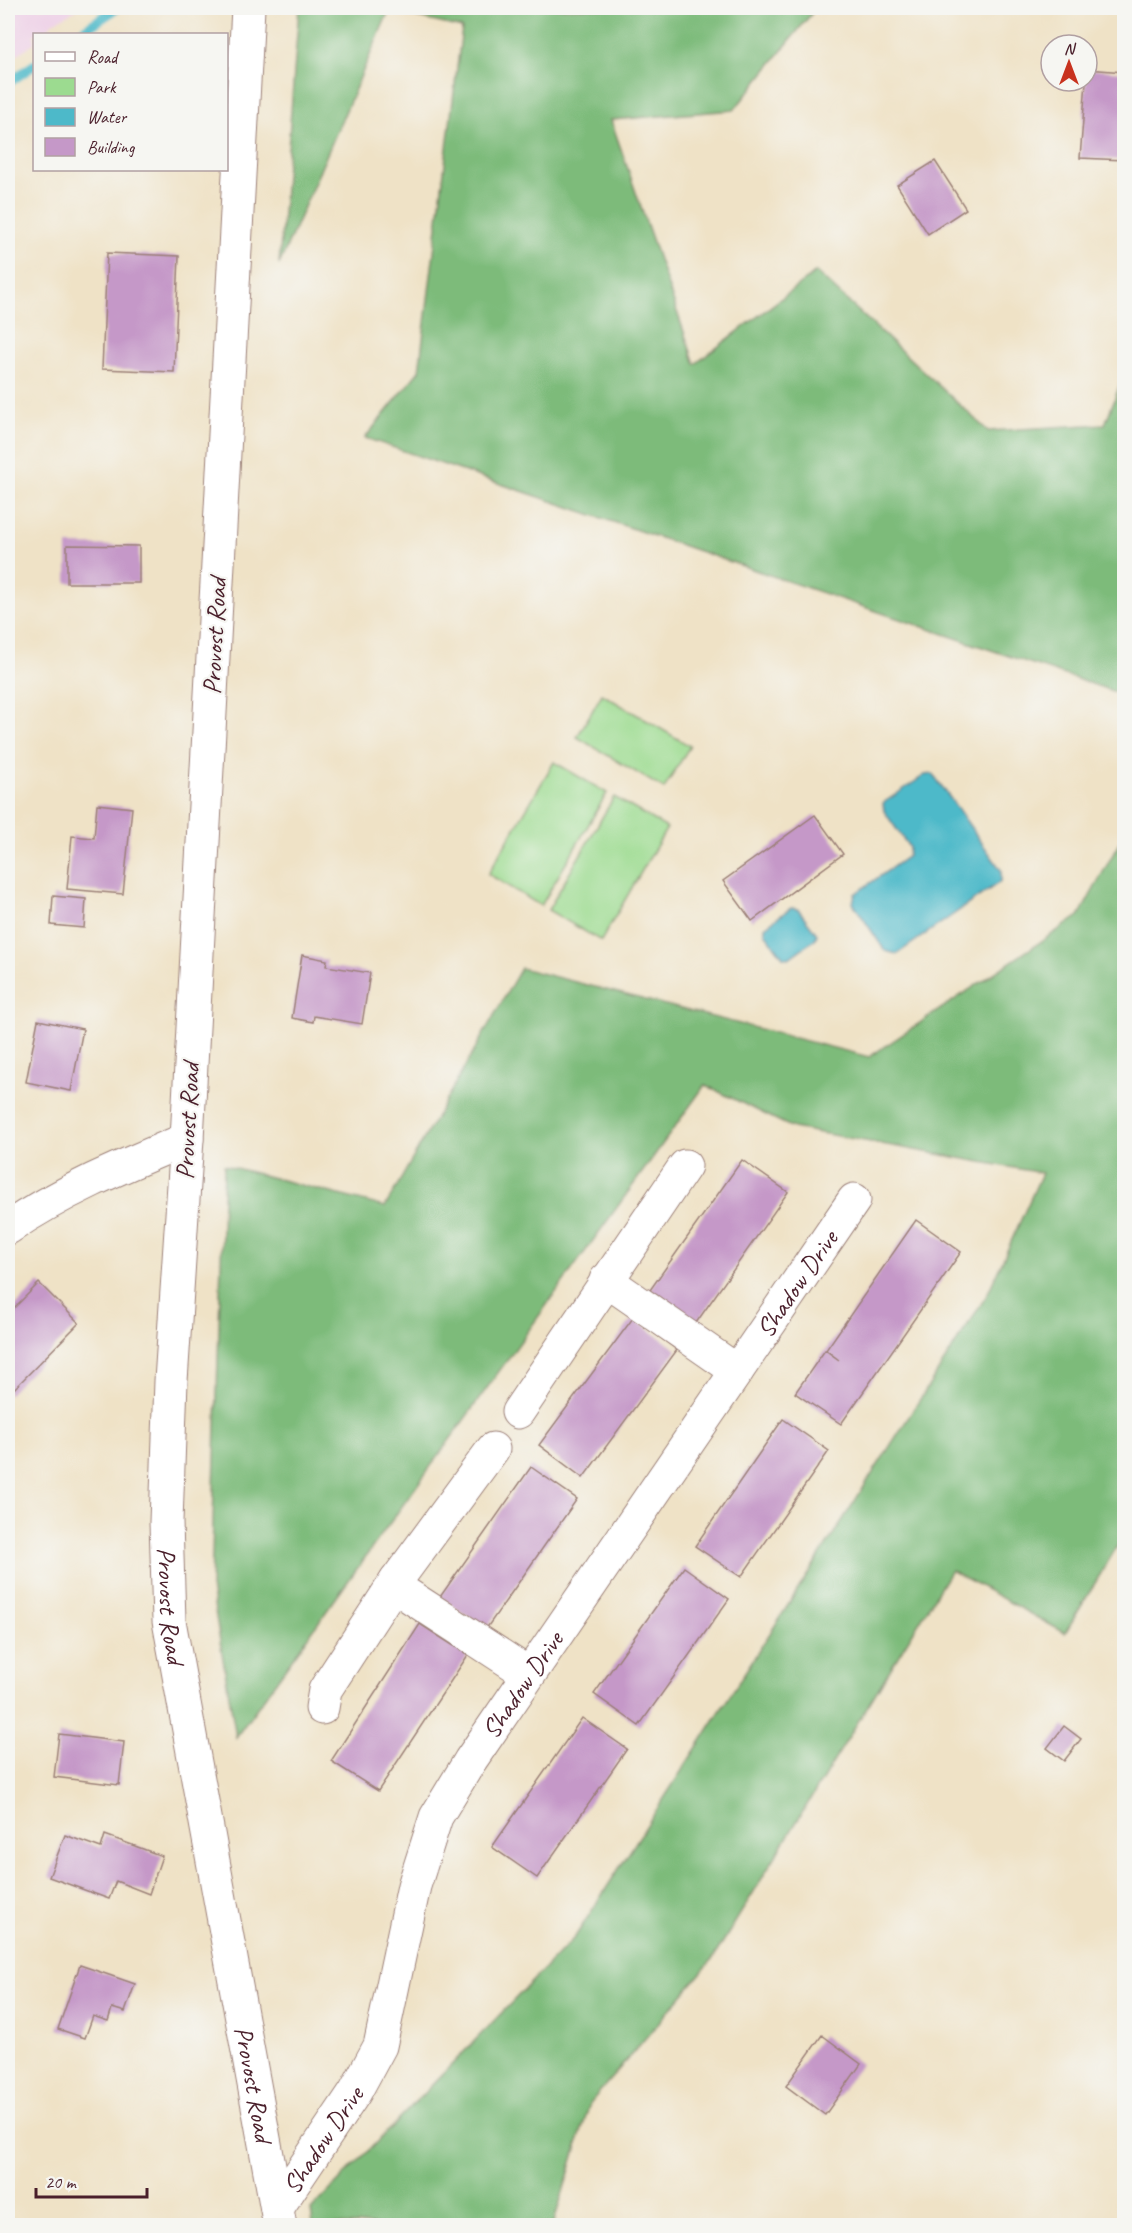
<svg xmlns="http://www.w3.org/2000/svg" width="1132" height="2233" font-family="Caveat,sans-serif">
	<rect width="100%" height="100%" fill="#f6f6f2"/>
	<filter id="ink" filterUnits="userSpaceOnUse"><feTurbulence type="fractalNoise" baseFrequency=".0167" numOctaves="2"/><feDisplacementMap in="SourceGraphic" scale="12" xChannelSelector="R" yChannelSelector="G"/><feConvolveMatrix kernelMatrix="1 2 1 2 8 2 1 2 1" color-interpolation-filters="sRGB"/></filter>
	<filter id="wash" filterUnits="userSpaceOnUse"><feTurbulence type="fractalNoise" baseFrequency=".008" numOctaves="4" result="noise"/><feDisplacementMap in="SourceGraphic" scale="24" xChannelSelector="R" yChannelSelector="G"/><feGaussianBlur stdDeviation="1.35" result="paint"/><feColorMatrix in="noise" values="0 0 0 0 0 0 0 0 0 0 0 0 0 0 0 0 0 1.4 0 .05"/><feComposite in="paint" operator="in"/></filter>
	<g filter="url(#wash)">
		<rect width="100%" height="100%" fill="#efe2c6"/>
		<!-- built -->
		<path fill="#eed0e7" d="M8 8H80L52 23 45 34H34V43L8 61Z"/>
		<!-- green -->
		<path fill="#9cdb90" stroke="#737d5e" stroke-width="1.5" d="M602 694 690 746 664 789 577 737Z
			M554 762 607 793 541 906 488 874Z
			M614 797 667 828 601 941 548 910Z"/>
		<!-- forest -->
		<path fill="#7dbb7a" stroke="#646d52" stroke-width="1.5" d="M299 8H816L734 110 611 120 695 364 816 272 988 431 1105 424 1124 374V695L365 438 419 371 462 28 389 11 279 265Z
			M1124 834V1535L1065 1633 951 1570 712 1960 590 2103 553 2225H313L311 2210 575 1937 987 1295 1042 1173 793 1128 705 1085 236 1737 211 1587 224 1165 385 1207 521 968 869 1057 1079 916Z"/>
		<!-- water -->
		<path fill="#4db9c9" stroke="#4c6c7a" stroke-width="1.5" d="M933 774 1001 870V881L897 954 885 951 853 903 855 894 908 856 909 847 884 811 883 803 925 775Z
			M791 908 798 909 817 934 815 939 789 958 783 957 765 933V927Z"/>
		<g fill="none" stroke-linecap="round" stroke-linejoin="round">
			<!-- stream -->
			<path stroke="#4db9c9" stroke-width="10" d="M78 34 117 8
				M8 83 34 65"/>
		</g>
		<g id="blocks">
			<!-- building -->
			<path fill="#c598c8" d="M8 8H13L9 37H8Z
				M1087 69 1124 72V160L1080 158Z
				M935 161 966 209 928 234 897 185Z
				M107 253 179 256 174 372 102 369Z
				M67 545 139 546V583H67Z
				M97 804 132 808 123 894 67 889 72 836 94 838Z
				M815 815 843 854 752 921 723 881Z
				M53 896 86 899 84 928 51 925Z
				M302 955 327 960 326 966 370 973 362 1024 314 1016 313 1022 292 1018Z
				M38 1020 83 1029 71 1091 26 1082Z
				M742 1160 788 1192 696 1323 650 1290Z
				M916 1220 961 1252 841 1424 795 1393 825 1350 839 1360 826 1350Z
				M39 1283 79 1323 8 1395V1314Z
				M633 1318 677 1350 583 1478 539 1445Z
				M783 1419 829 1451 741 1577 695 1546Z
				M531 1467 577 1499 486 1629 440 1597Z
				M684 1567 729 1599 639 1726 594 1694Z
				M420 1624 468 1655 378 1791 331 1761Z
				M582 1718 627 1749 537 1878 492 1847Z
				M1064 1726 1081 1739 1064 1761 1047 1748Z
				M59 1734 124 1742 119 1785 54 1777Z
				M65 1835 101 1848 105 1835 162 1856 149 1894 116 1881 109 1899 49 1877Z
				M80 1965 135 1984 125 2012 112 2008 108 2021 93 2016 85 2038 58 2029Z
				M822 2035 861 2064 825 2115 786 2086Z"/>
		</g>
	</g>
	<g filter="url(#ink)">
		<use href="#blocks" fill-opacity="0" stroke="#9c8078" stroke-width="1.5"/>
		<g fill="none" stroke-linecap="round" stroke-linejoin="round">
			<defs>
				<g id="minor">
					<path id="s1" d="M248 8 187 1139 171 1381 166 1522 169 1621 280 2226"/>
					<path d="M8 1228C64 1190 125 1165 187 1139"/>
					<path d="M606 1280 737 1371"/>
					<path d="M518 1412 685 1166"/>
					<path d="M493 1449 396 1581 400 1590 529 1674"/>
					<path d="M322 1708 325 1690 396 1581"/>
					<path id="s2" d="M277 2208 355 2092 380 2046 414 1886 436 1817 470 1761 854 1200"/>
				</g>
			</defs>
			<!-- minor casing -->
			<use href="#minor" stroke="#9c8078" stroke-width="35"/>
			<!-- minor -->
			<use href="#minor" stroke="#fff" stroke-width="33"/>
		</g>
	</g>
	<g text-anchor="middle" stroke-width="4.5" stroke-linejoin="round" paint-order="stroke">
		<!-- street labels -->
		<g font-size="26" fill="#4a1f2b" stroke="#f6f6f2">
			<text transform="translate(214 636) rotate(-87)" y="9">Provost Road</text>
			<text transform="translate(187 1121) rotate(-87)" y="9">Provost Road</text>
			<text dy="9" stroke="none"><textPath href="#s2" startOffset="1072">Shadow Drive</textPath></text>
			<text dy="9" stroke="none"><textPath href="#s1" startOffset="1600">Provost Road</textPath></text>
			<text dy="9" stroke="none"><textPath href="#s2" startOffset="586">Shadow Drive</textPath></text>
			<text dy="9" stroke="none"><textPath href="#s1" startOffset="2086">Provost Road</textPath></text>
			<text dy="9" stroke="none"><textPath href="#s2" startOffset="82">Shadow Drive</textPath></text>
		</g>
	</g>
	<!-- margin -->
	<rect width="1132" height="2233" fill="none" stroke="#f6f6f2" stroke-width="30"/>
	<!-- legend -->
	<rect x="33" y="33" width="195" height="138" fill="#f6f6f2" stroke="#b1a0a2" stroke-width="1.5"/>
	<rect x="45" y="52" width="30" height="9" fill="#ffffff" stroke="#b1a0a2" stroke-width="1.5"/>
	<text x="87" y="63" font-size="18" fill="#4a1f2b">Road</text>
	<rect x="45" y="78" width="30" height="18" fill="#9cdb90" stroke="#b1a0a2" stroke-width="1.5"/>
	<text x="87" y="93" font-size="18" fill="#4a1f2b">Park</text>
	<rect x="45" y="108" width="30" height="18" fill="#4db9c9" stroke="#b1a0a2" stroke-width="1.5"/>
	<text x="87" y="123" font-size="18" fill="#4a1f2b">Water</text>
	<rect x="45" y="138" width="30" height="18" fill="#c598c8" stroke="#b1a0a2" stroke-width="1.5"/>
	<text x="87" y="153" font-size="18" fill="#4a1f2b">Building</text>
	<!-- north arrow -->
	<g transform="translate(1069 63)"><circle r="28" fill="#f6f6f2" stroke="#b1a0a2" stroke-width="1.5"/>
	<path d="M0-4.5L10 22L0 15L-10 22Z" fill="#c8321e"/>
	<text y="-9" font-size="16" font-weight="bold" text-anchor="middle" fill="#4a1f2b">N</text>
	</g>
	<!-- scale -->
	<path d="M36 2188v9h111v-9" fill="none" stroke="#4a1f2b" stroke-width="3"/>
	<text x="45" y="2188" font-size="18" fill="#4a1f2b" stroke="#f6f6f2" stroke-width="4.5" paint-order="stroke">20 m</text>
</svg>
